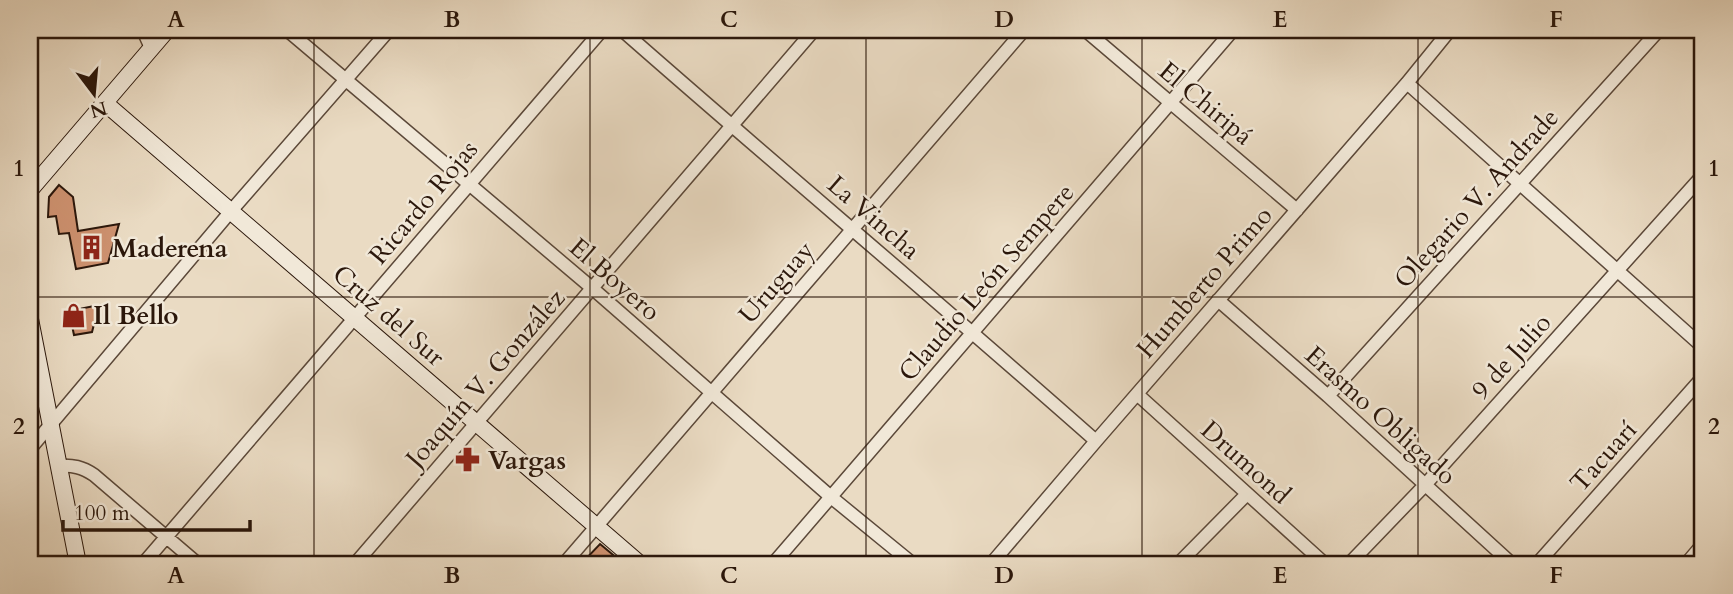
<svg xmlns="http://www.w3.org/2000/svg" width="1733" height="594" font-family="Cardo,serif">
	<rect width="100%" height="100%" fill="#eadbc3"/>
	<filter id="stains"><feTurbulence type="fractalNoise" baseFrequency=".00286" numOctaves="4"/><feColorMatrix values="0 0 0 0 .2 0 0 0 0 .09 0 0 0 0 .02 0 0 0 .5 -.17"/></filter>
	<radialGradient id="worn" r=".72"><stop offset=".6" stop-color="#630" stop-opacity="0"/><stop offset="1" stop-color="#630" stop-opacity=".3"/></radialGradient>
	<!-- building -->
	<path fill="#cd916f" stroke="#2b170b" stroke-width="2" d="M59 185 73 197 78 231 119 224 108 263 76 269 69 233 59 234 56 216 48 217 49 197Z
		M99 305 92 332 74 335 69 311Z
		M600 544 624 564H581Z"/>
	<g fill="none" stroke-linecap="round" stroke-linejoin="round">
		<defs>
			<path id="street" d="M143 30 151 48
				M287 30 592 288 831 497 913 564
				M622 30C779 168 939 302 1096 441
				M1085 30 1297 210
				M1407 83 1703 347
				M1218 300 1328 396 1512 564
				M1137 394 1325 564
				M1328 396 1659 30
				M30 400H46
				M30 449 231 211 389 30
				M59 466C73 465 82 467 94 475L198 564
				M143 564 602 30
				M355 564 814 30
				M564 564 1024 30
				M773 564 1233 30
				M991 564 1096 441 1407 83 1450 30
				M1178 564 1247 494
				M1349 564 1425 485 1703 175
				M1537 564 1703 377
				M1686 564 1703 544"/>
			<path id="secondary" d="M105 103 640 564
				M30 190 167 30
				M30 319 78 564"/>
		</defs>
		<!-- street casing -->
		<use href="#street" stroke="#5b4839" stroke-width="15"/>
		<!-- secondary casing -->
		<use href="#secondary" stroke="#2b170b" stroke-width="18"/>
		<!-- street -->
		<use href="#street" stroke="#f1e8d8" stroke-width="12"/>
		<!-- secondary -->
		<use href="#secondary" stroke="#f1e8d8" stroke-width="16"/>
	</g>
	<!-- grid -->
	<path fill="none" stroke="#2b170b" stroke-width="2" stroke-opacity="0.55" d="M314 30V564M590 30V564M866 30V564M1142 30V564M1418 30V564M30 297H1703"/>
	<!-- icons -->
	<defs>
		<symbol id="building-bare" viewBox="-9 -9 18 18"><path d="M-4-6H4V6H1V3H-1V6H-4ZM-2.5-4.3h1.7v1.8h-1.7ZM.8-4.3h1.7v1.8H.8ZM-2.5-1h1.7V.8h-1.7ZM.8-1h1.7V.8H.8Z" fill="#8f2418" stroke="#f1e8d8" stroke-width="2.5" paint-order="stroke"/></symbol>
		<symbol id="shop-bare" viewBox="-9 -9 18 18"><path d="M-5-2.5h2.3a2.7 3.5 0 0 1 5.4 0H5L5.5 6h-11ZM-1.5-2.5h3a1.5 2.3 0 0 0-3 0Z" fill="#8f2418" stroke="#f1e8d8" stroke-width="2.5" paint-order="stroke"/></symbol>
		<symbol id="pharmacy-bare" viewBox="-9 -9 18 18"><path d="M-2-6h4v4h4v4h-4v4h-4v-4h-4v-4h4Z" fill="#8f2418" stroke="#f1e8d8" stroke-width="2.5" paint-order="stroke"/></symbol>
	</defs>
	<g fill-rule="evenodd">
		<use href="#building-bare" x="74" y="230" width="35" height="35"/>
		<use href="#shop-bare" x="56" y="298" width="35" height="35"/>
		<use href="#pharmacy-bare" x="450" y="442" width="35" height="35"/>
	</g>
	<g text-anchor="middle" stroke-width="5" stroke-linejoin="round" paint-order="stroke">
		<!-- street labels -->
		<g font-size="26" fill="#2b170b" stroke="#f1e8d8">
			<text transform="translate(1206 103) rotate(40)" y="9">El Chiripá</text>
			<text transform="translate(1476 198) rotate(-48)" y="9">Olegario V. Andrade</text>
			<text transform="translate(423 202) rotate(-50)" y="9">Ricardo Rojas</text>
			<text transform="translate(874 217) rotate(41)" y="9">La Vincha</text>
			<text transform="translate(615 279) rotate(41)" y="9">El Boyero</text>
			<text transform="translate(776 282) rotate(-49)" y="9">Uruguay</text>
			<text transform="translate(986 282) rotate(-49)" y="9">Claudio León Sempere</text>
			<text transform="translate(1204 282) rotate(-49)" y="9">Humberto Primo</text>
			<text transform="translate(389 315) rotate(41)" y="9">Cruz del Sur</text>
			<text transform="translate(1511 356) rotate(-48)" y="9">9 de Julio</text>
			<text transform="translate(485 378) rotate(-49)" y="9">Joaquín V. González</text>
			<text transform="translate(1381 415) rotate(42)" y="9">Erasmo Obligado</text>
			<text transform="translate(1603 456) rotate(-48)" y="9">Tacuarí</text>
			<text transform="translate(1246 462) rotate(42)" y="9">Drumond</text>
		</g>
		<!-- poi labels -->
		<g font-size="26" font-weight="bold" fill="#2b170b" stroke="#f1e8d8" text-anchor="start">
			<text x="112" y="257">Maderena</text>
			<text x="93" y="324">Il Bello</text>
			<text x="488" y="469">Vargas</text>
		</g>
	</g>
	<!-- margin -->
	<rect width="1733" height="594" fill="none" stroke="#eadbc3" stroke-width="77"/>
	<!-- north arrow -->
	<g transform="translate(94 94) rotate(164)" stroke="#f1e8d8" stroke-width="5" paint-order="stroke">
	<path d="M0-5L12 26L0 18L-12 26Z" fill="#2b170b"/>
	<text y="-10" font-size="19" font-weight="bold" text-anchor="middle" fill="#2b170b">N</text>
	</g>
	<!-- scale -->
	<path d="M63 520v10h187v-10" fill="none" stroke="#2b170b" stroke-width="3.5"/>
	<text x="74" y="520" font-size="21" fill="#2b170b" stroke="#f1e8d8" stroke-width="5" paint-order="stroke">100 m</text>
	<rect x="38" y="38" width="1656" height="518" fill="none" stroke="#2b170b" stroke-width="2.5"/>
	<g font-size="23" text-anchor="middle" font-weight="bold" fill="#2b170b">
		<text x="176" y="27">A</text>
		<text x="452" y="27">B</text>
		<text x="729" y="27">C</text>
		<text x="1004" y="27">D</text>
		<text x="1280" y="27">E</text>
		<text x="1556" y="27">F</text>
		<text x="19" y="176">1</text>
		<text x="1714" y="176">1</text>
		<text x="19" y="434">2</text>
		<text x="1714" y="434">2</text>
		<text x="176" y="583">A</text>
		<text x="452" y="583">B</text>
		<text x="729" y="583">C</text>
		<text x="1004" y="583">D</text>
		<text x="1280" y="583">E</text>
		<text x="1556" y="583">F</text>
	</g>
	<rect width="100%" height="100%" filter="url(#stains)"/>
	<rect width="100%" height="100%" fill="url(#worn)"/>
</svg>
